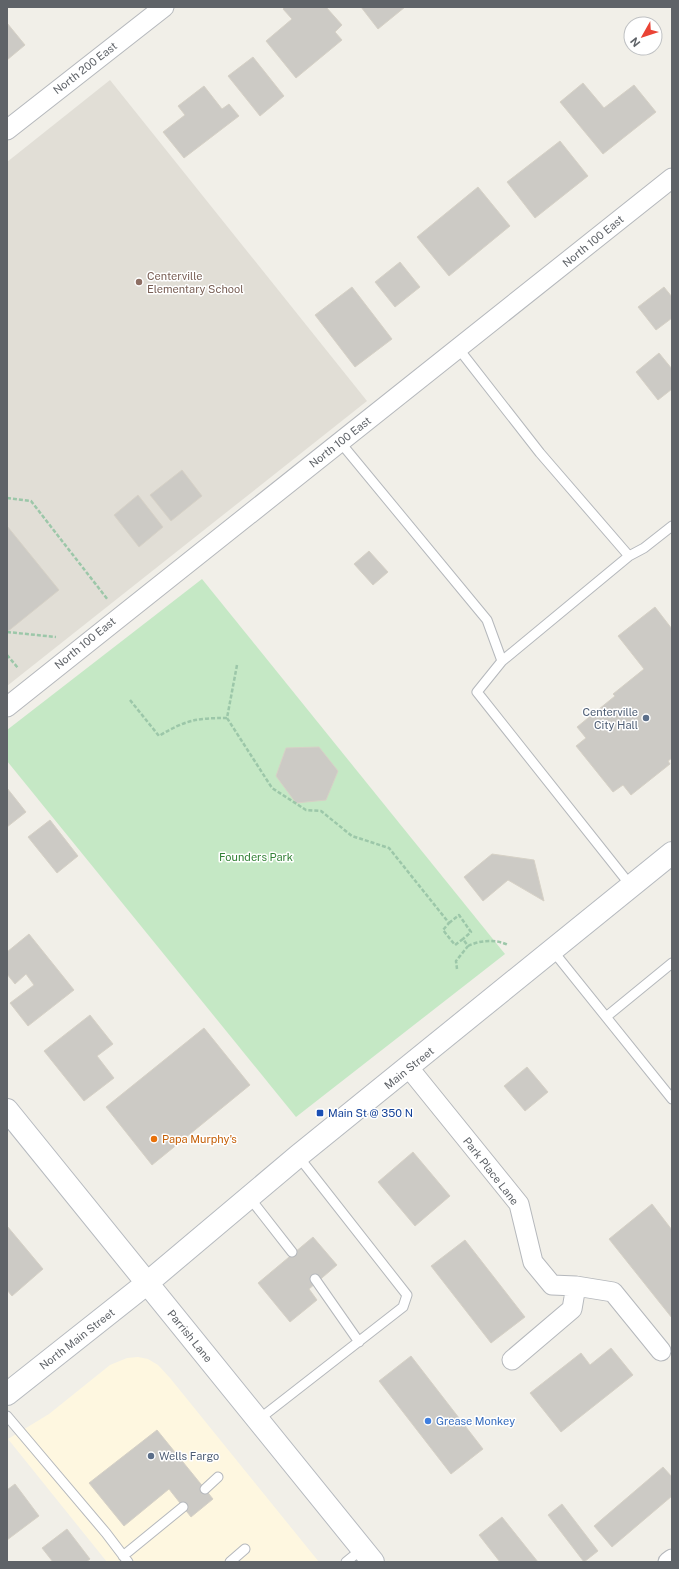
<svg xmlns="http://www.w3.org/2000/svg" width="679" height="1569" font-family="'Public Sans',sans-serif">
	<rect width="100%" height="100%" fill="#f1efe8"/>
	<!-- commercial -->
	<path fill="#fef7e0" d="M138 1357 148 1359 158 1365 170 1378 319 1562H107L8 1439 49 1414 110 1365 127 1358Z"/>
	<!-- education -->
	<path fill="#e1ded6" d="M110 80 367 401 7 686V162Z"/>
	<!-- green -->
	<path fill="#c5e8c5" d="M202 579 505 954 296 1117 7 761V730Z"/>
	<!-- building -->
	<path fill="#cccac5" stroke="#d6d1c6" d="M285 7H326L342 25 335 32 342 40 296 78 266 41 292 19 283 9Z
		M361 7H405L378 29Z
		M7 23 25 45 7 60Z
		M253 57 284 96 260 116 228 76Z
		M583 83 604 108 634 85 656 112 603 154 560 102Z
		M204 86 222 109 229 104 239 116 184 158 163 132 185 115 178 106Z
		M560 141 588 176 535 218 507 182Z
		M478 187 510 226 449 276 417 237Z
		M400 262 420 287 395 307 375 282Z
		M352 287 392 339 355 367 315 315Z
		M664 287 672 297V318L656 330 638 307Z
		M659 353 672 369V389L658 400 636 372Z
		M182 470 202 496 171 521 150 495Z
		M138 495 163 527 139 547 114 515Z
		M7 526 59 590 7 632Z
		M369 551 388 572 373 585 354 564Z
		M655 607 672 629V758L668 761 670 764 631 795 623 785 613 792 576 746 586 738 577 727 615 696 613 694 644 669 618 636Z
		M319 747 338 771 326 800 296 803 276 776 286 748Z
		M7 788 26 812 7 827Z
		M50 820 78 856 57 873 28 837Z
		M492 854 534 860 544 901 508 880 483 901 464 877Z
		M29 934 74 990 28 1026 10 1003 34 985 26 974 15 984 7 974V952Z
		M90 1015 113 1044 97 1056 114 1078 84 1101 44 1051Z
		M204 1028 250 1085 152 1165 106 1107Z
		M527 1067 548 1092 525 1111 504 1086Z
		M413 1152 450 1196 415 1226 378 1182Z
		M652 1204 672 1230V1318L609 1239Z
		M7 1226 43 1269 12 1296 7 1290Z
		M313 1237 337 1265 309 1289 317 1300 290 1322 258 1283Z
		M465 1240 525 1317 491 1343 431 1266Z
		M611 1348 633 1375 561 1432 530 1393 581 1353 590 1365Z
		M411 1356 483 1449 451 1474 379 1381Z
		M157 1430 213 1499 191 1517 169 1489 124 1526 89 1483Z
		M663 1467 672 1477V1496L612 1547 594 1526Z
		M15 1484 39 1516 7 1540V1490Z
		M562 1504 598 1551 584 1562 548 1515Z
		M502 1517 538 1562H500L479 1535Z
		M67 1529 90 1559 86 1562H53L42 1548Z"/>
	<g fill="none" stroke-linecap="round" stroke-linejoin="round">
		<defs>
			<path id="lane" d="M458 348 540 453 629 556 644 548 672 526
				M340 442 487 620 502 661 477 692 631 886
				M502 661 629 556
				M553 951 672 1099
				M606 1017 672 963
				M249 1197 292 1252
				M315 1279 359 1342
				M7 1416 106 1533 128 1562
				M258 1420 403 1307 407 1295 298 1156
				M205 1489 218 1477
				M123 1556 183 1507
				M230 1562 245 1549
				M346 1562 362 1549"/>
			<path id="street" d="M7 130 164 7
				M7 707 672 178
				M409 1068 519 1204 533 1262 552 1285 576 1286 613 1292 661 1351
				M512 1360 572 1309 576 1286
				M668 1562 672 1559"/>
			<path id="secondary" d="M7 1110 373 1562
				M7 1394 146 1284 298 1156 672 853"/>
		</defs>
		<!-- lane casing -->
		<use href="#lane" stroke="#b5b8bc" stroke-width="11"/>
		<!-- street casing -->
		<use href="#street" stroke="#b5b8bc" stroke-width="21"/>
		<!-- secondary casing -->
		<use href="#secondary" stroke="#b6babf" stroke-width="24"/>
		<!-- path -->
		<path stroke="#9cc7a9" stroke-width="2.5" stroke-dasharray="4 2" stroke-linecap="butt" d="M7 498 31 501 108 600
			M7 632 56 637
			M7 655 18 668
			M237 665 227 718 272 788 306 810 321 811 352 836 389 848 449 923 443 930 455 945 463 939 468 946 456 961 457 969
			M130 700 159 736C185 720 197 718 227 718
			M449 923 459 915 471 932 463 939
			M468 946C480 940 496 939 508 945"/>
		<!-- lane -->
		<use href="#lane" stroke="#fff" stroke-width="9"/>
		<!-- street -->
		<use href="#street" stroke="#fff" stroke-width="19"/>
		<!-- secondary -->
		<use href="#secondary" stroke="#fff" stroke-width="22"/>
	</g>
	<!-- markers -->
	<circle fill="#8d6e63" stroke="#fff" stroke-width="1.5" cx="139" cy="282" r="4"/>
	<g fill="#5c6f8a" stroke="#fff" stroke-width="1.5">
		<circle cx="646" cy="718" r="4"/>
		<circle cx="151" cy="1456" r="4"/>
	</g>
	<rect fill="#1a4fb4" stroke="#fff" stroke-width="1.5" x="316" y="1109" width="8" height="8" rx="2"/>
	<circle fill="#e8710a" stroke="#fff" stroke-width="1.5" cx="154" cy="1139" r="4"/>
	<circle fill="#3f7fe0" stroke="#fff" stroke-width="1.5" cx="428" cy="1421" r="4"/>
	<g text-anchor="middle" stroke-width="3" stroke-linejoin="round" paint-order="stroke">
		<!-- street labels -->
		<g font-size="11" fill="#5f6368" stroke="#fff">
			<text transform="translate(85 68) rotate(-38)" y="4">North 200 East</text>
			<text transform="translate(593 241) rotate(-39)" y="4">North 100 East</text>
			<text transform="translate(340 442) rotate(-38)" y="4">North 100 East</text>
			<text transform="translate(85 643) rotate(-39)" y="4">North 100 East</text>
			<text transform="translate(409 1068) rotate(-39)" y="4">Main Street</text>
			<text transform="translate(491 1171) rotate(52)" y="4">Park Place Lane</text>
			<text transform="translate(190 1336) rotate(51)" y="4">Parrish Lane</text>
			<text transform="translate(77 1339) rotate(-38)" y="4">North Main Street</text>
		</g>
		<!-- education labels -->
		<g font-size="11" fill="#785e54" stroke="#fff" text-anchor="start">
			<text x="147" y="280">Centerville<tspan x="147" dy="13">Elementary School</tspan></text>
		</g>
		<!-- service labels -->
		<g font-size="11" fill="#4e5e75" stroke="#fff" text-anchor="end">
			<text x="638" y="716">Centerville<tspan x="638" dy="13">City Hall</tspan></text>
			<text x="159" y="1460" text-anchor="start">Wells Fargo</text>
		</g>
		<!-- park labels -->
		<g font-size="11" fill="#348238" stroke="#fff">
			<text x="256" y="861">Founders Park</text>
		</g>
		<!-- transit labels -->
		<g font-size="11" fill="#164399" stroke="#fff" text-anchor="start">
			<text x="328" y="1117">Main St @ 350 N</text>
		</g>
		<!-- food labels -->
		<g font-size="11" fill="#c56008" stroke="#fff" text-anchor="start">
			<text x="162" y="1143">Papa Murphy's</text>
		</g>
		<!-- shop labels -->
		<g font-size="11" fill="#366cbe" stroke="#fff" text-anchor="start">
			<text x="436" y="1425">Grease Monkey</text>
		</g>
	</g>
	<!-- border -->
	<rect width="679" height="1569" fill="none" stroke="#5f6368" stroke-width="16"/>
	<!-- north arrow -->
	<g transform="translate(643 36) rotate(231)"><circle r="19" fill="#ffffff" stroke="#bfc1c3"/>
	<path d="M0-3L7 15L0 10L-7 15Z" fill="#ea4335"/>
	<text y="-6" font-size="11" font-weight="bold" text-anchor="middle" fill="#5f6368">N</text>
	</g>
</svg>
